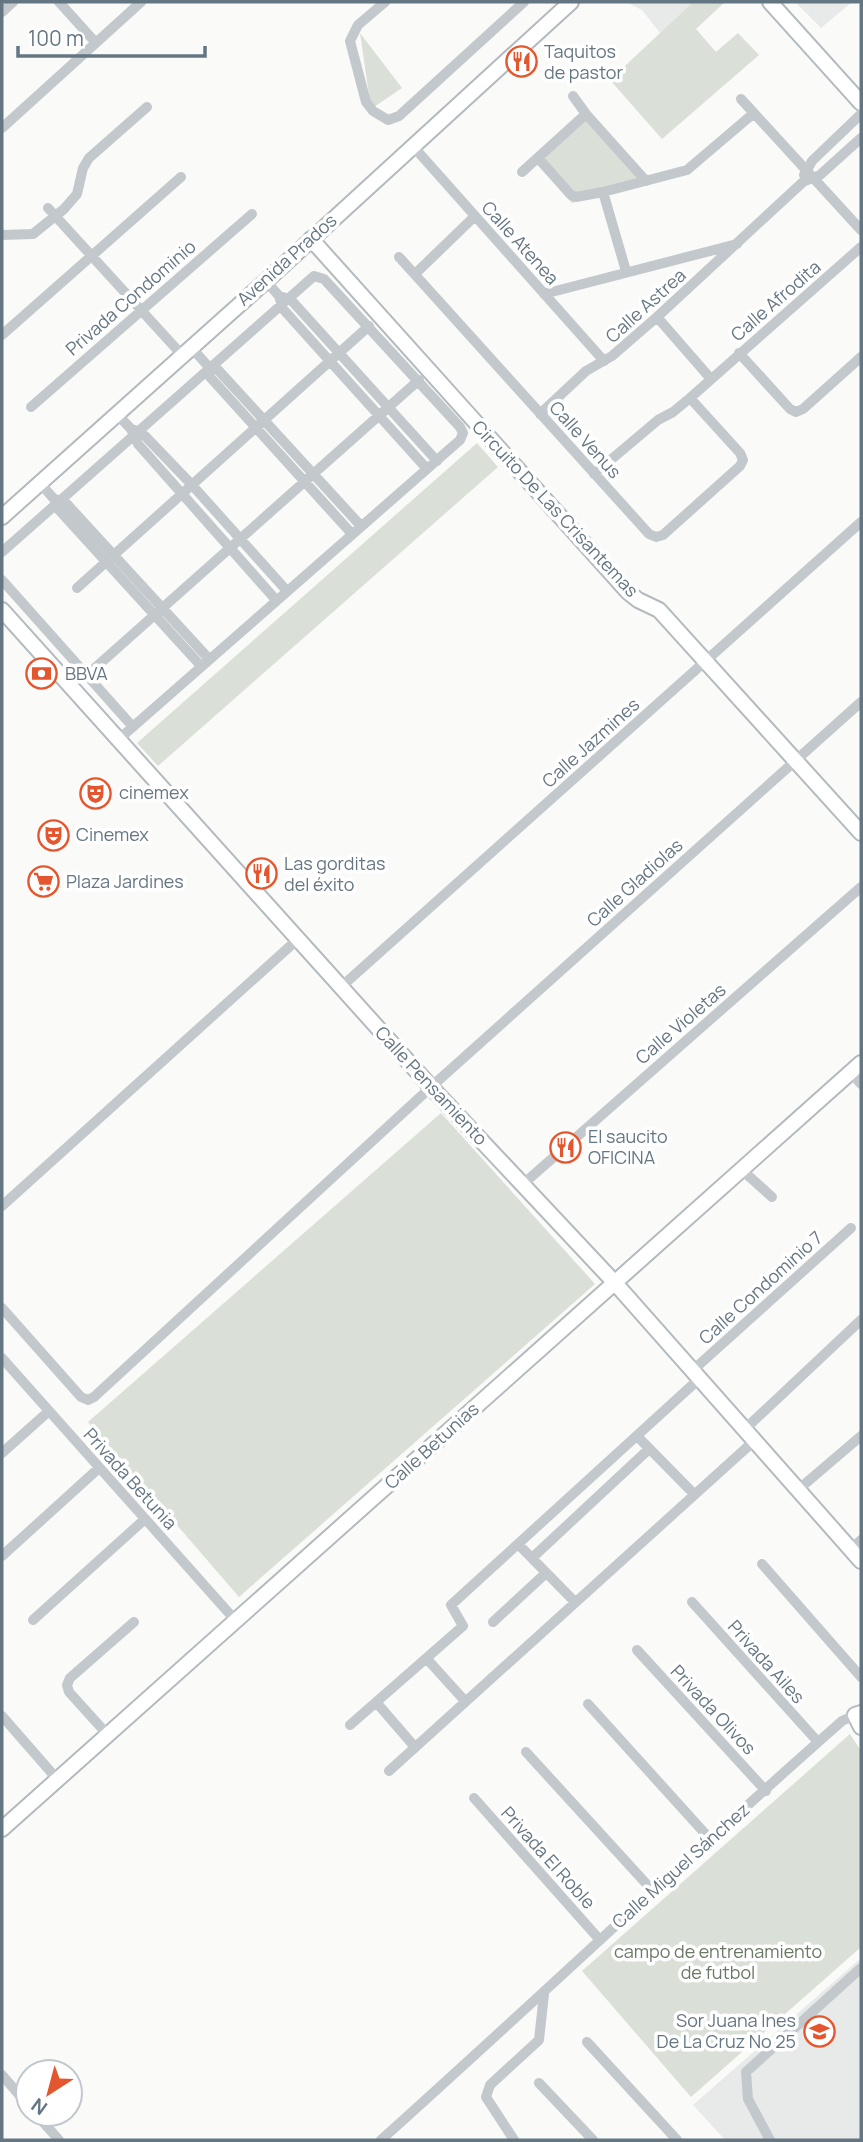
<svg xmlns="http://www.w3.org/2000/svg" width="863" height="2142" font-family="Manrope,sans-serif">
	<rect width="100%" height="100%" fill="#fafaf8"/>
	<!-- built -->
	<path fill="#e8e9e9" d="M626 2H693L660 33 642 10Z
		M795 2H852L821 28Z
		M861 1958V2140H725L693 2105Z"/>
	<!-- green -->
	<path fill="#dadfd7" d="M693 2H725L696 29 716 52 738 33 759 55 662 139 610 80Z
		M360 33 402 88 371 109Z
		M585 116 646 175 572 203 536 163Z
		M477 443 498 467 158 766 137 743Z
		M441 1113 595 1284 239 1597 88 1422Z
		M850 1734 861 1751V1947L691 2097 582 1971Z"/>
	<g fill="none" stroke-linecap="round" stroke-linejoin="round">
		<defs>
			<path id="secondary" d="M770 2 861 103
				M311 239 628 592 638 600 659 610 861 833
				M2 517 266 281 571 2
				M2 610 431 1087 615 1283 861 1561
				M861 1713 855 1715 861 1727
				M2 1829 861 1063"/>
		</defs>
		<!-- secondary casing -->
		<use href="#secondary" stroke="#b3babf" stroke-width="18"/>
		<!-- street -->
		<path stroke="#c3c8cc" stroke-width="10" d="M59 2 96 43
			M385 2 358 25 350 41 366 102 373 111 388 120 399 116 524 2
			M2 12 13 2
			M573 96 586 114 646 181
			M741 99 861 230
			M2 128 141 2
			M412 145 604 361
			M538 158 571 195 576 197 603 192 687 170 754 113
			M522 172 586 114
			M804 175 812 161 861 114
			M603 192 626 271
			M48 208 182 355
			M2 235 33 234 64 209 77 194 83 168 89 158 147 107
			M399 257 649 534 656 537 663 535 740 466 743 460 740 453 690 398
			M415 274 475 216
			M266 281 279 296 283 309 427 469
			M544 294 737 244
			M283 297 292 301 437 461
			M657 317 711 379
			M2 335 181 177
			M191 347 207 365 210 377 352 534
			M739 353 790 409 796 412 803 409 861 357
			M208 366 218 370 361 526
			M31 407 252 214
			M117 414 131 429 138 444 276 600
			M540 414 586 371 612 356 657 317 803 182 820 175 861 138
			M135 430 145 436 192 485 287 591
			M594 474 658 420 673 412 690 398 861 247
			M40 483 54 499 58 509 201 666
			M55 499 65 502 209 659
			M2 552 314 276 324 279 460 427 463 433 460 440 119 739
			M2 580 133 727
			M77 588 369 326
			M87 675 419 380
			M341 987 861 522
			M851 1072 861 1084
			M743 1171 772 1197
			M522 1185 861 887
			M2 1206 298 939
			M2 1308 81 1397 88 1400 94 1397 431 1087 861 702
			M2 1358 236 1621
			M692 1371 851 1228
			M744 1430 861 1320
			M637 1436 694 1494
			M2 1453 49 1411
			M799 1489 861 1436
			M518 1544 575 1602
			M851 1549 861 1540
			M2 1556 99 1468
			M532 1558 649 1449
			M762 1564 861 1677
			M692 1602 818 1742
			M33 1620 145 1519
			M493 1622 546 1573
			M637 1650 766 1791
			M427 1659 465 1701
			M376 1702 414 1746
			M588 1704 710 1839
			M2 1716 57 1779
			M350 1725 463 1626 451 1605 699 1379
			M107 1734 69 1692 67 1685 70 1678 134 1622
			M526 1752 652 1890
			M389 1771 754 1441
			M474 1798 599 1939
			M587 2042 677 2140
			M2 2075 28 2105
			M539 2083 593 2140
			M36 2114 59 2140
			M381 2140C536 2001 686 1858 842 1721L855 1715
			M514 2140 486 2097 490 2085 539 2040 544 1994
			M770 2140 748 2099 746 2072 861 1968"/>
		<!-- secondary -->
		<use href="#secondary" stroke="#fff" stroke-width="14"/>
	</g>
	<!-- icons -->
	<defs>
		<symbol id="restaurant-ring" viewBox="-11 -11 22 22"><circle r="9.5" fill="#fff" stroke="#e4572e" stroke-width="1.5"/><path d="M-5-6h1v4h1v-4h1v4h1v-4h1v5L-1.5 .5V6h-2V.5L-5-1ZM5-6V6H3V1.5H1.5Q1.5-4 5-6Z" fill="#e4572e"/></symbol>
		<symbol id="bank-ring" viewBox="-11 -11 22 22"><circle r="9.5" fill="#fff" stroke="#e4572e" stroke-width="1.5"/><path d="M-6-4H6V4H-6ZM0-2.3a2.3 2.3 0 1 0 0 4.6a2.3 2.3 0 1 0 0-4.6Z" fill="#e4572e"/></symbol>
		<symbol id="theatre-ring" viewBox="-11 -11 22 22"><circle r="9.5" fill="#fff" stroke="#e4572e" stroke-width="1.5"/><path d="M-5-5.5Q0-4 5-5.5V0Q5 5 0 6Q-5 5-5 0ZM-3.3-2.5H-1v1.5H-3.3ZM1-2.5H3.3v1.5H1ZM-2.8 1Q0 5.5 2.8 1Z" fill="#e4572e"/></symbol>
		<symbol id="supermarket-ring" viewBox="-11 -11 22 22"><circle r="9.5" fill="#fff" stroke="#e4572e" stroke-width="1.5"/><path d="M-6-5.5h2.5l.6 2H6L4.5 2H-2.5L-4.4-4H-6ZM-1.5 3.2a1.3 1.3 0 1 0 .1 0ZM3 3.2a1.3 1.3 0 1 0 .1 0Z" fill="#e4572e"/></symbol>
		<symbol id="school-ring" viewBox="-11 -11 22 22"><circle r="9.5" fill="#fff" stroke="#e4572e" stroke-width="1.5"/><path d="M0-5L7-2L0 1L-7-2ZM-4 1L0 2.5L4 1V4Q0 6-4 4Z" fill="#e4572e"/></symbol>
	</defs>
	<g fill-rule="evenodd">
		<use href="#restaurant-ring" x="504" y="44" width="35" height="35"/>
		<use href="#bank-ring" x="24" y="656" width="35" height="35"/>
		<use href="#theatre-ring" x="78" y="776" width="35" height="35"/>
		<use href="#theatre-ring" x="36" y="818" width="35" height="35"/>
		<use href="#restaurant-ring" x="244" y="856" width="35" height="35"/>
		<use href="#supermarket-ring" x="26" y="864" width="35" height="35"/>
		<use href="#restaurant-ring" x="548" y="1130" width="35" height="35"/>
		<use href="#school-ring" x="802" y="2014" width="35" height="35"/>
	</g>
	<g text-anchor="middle" stroke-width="7" stroke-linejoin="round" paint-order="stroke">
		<!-- poi labels -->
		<g font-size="18" fill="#657683" stroke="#fff" text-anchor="start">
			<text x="544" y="58">Taquitos<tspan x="544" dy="21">de pastor</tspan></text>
			<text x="65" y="680">BBVA</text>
			<text x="119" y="799">cinemex</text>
			<text x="76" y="841">Cinemex</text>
			<text x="284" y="870">Las gorditas<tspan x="284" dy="21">del éxito</tspan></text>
			<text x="66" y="888">Plaza Jardines</text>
			<text x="588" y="1143">El saucito<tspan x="588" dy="21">OFICINA</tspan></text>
			<text x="796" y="2027" text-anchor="end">Sor Juana Ines<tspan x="796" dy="21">De La Cruz No 25</tspan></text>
		</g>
		<!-- street labels -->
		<g font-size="18" fill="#657683" stroke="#fff">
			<text transform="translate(520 243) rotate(48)" y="6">Calle Atenea</text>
			<text transform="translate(287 260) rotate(-42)" y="6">Avenida Prados</text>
			<text transform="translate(131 298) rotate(-41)" y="6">Privada Condominio</text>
			<text transform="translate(776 301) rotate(-41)" y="6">Calle Afrodita</text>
			<text transform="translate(646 306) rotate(-42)" y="6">Calle Astrea</text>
			<text transform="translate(585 440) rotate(48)" y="6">Calle Venus</text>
			<text transform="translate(555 509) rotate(47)" y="6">Circuito De Las Crisantemas</text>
			<text transform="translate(591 743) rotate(-42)" y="6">Calle Jazmines</text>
			<text transform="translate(635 883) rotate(-42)" y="6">Calle Gladiolas</text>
			<text transform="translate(681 1024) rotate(-41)" y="6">Calle Violetas</text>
			<text transform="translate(431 1086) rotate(47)" y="6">Calle Pensamiento</text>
			<text transform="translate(761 1288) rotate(-42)" y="6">Calle Condominio 7</text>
			<text transform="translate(432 1446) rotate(-42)" y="6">Calle Betunias</text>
			<text transform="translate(130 1479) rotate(48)" y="6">Privada Betunia</text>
			<text transform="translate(766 1662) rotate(48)" y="6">Privada Ailes</text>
			<text transform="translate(713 1710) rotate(47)" y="6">Privada Olivos</text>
			<text transform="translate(548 1858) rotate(48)" y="6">Privada El Roble</text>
			<text transform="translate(681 1866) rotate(-42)" y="6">Calle Miguel Sánchez</text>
		</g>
		<!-- park labels -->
		<g font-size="18" fill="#687a64" stroke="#fff">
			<text x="718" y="1958">campo de entrenamiento<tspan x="718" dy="21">de futbol</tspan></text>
		</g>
	</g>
	<!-- border -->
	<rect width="863" height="2142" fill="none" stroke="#657683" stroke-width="7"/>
	<!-- north arrow -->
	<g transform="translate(49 2093) rotate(216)"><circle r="33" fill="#ffffff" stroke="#c1c8cd" stroke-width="2"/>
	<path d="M0-5L12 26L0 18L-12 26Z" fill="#e4572e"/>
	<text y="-10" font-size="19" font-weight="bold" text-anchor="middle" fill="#657683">N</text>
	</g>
	<!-- scale -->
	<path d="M18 46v10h187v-10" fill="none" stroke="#657683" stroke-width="3.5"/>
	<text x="28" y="46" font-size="21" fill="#657683" stroke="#ffffff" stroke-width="5" paint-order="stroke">100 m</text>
</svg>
